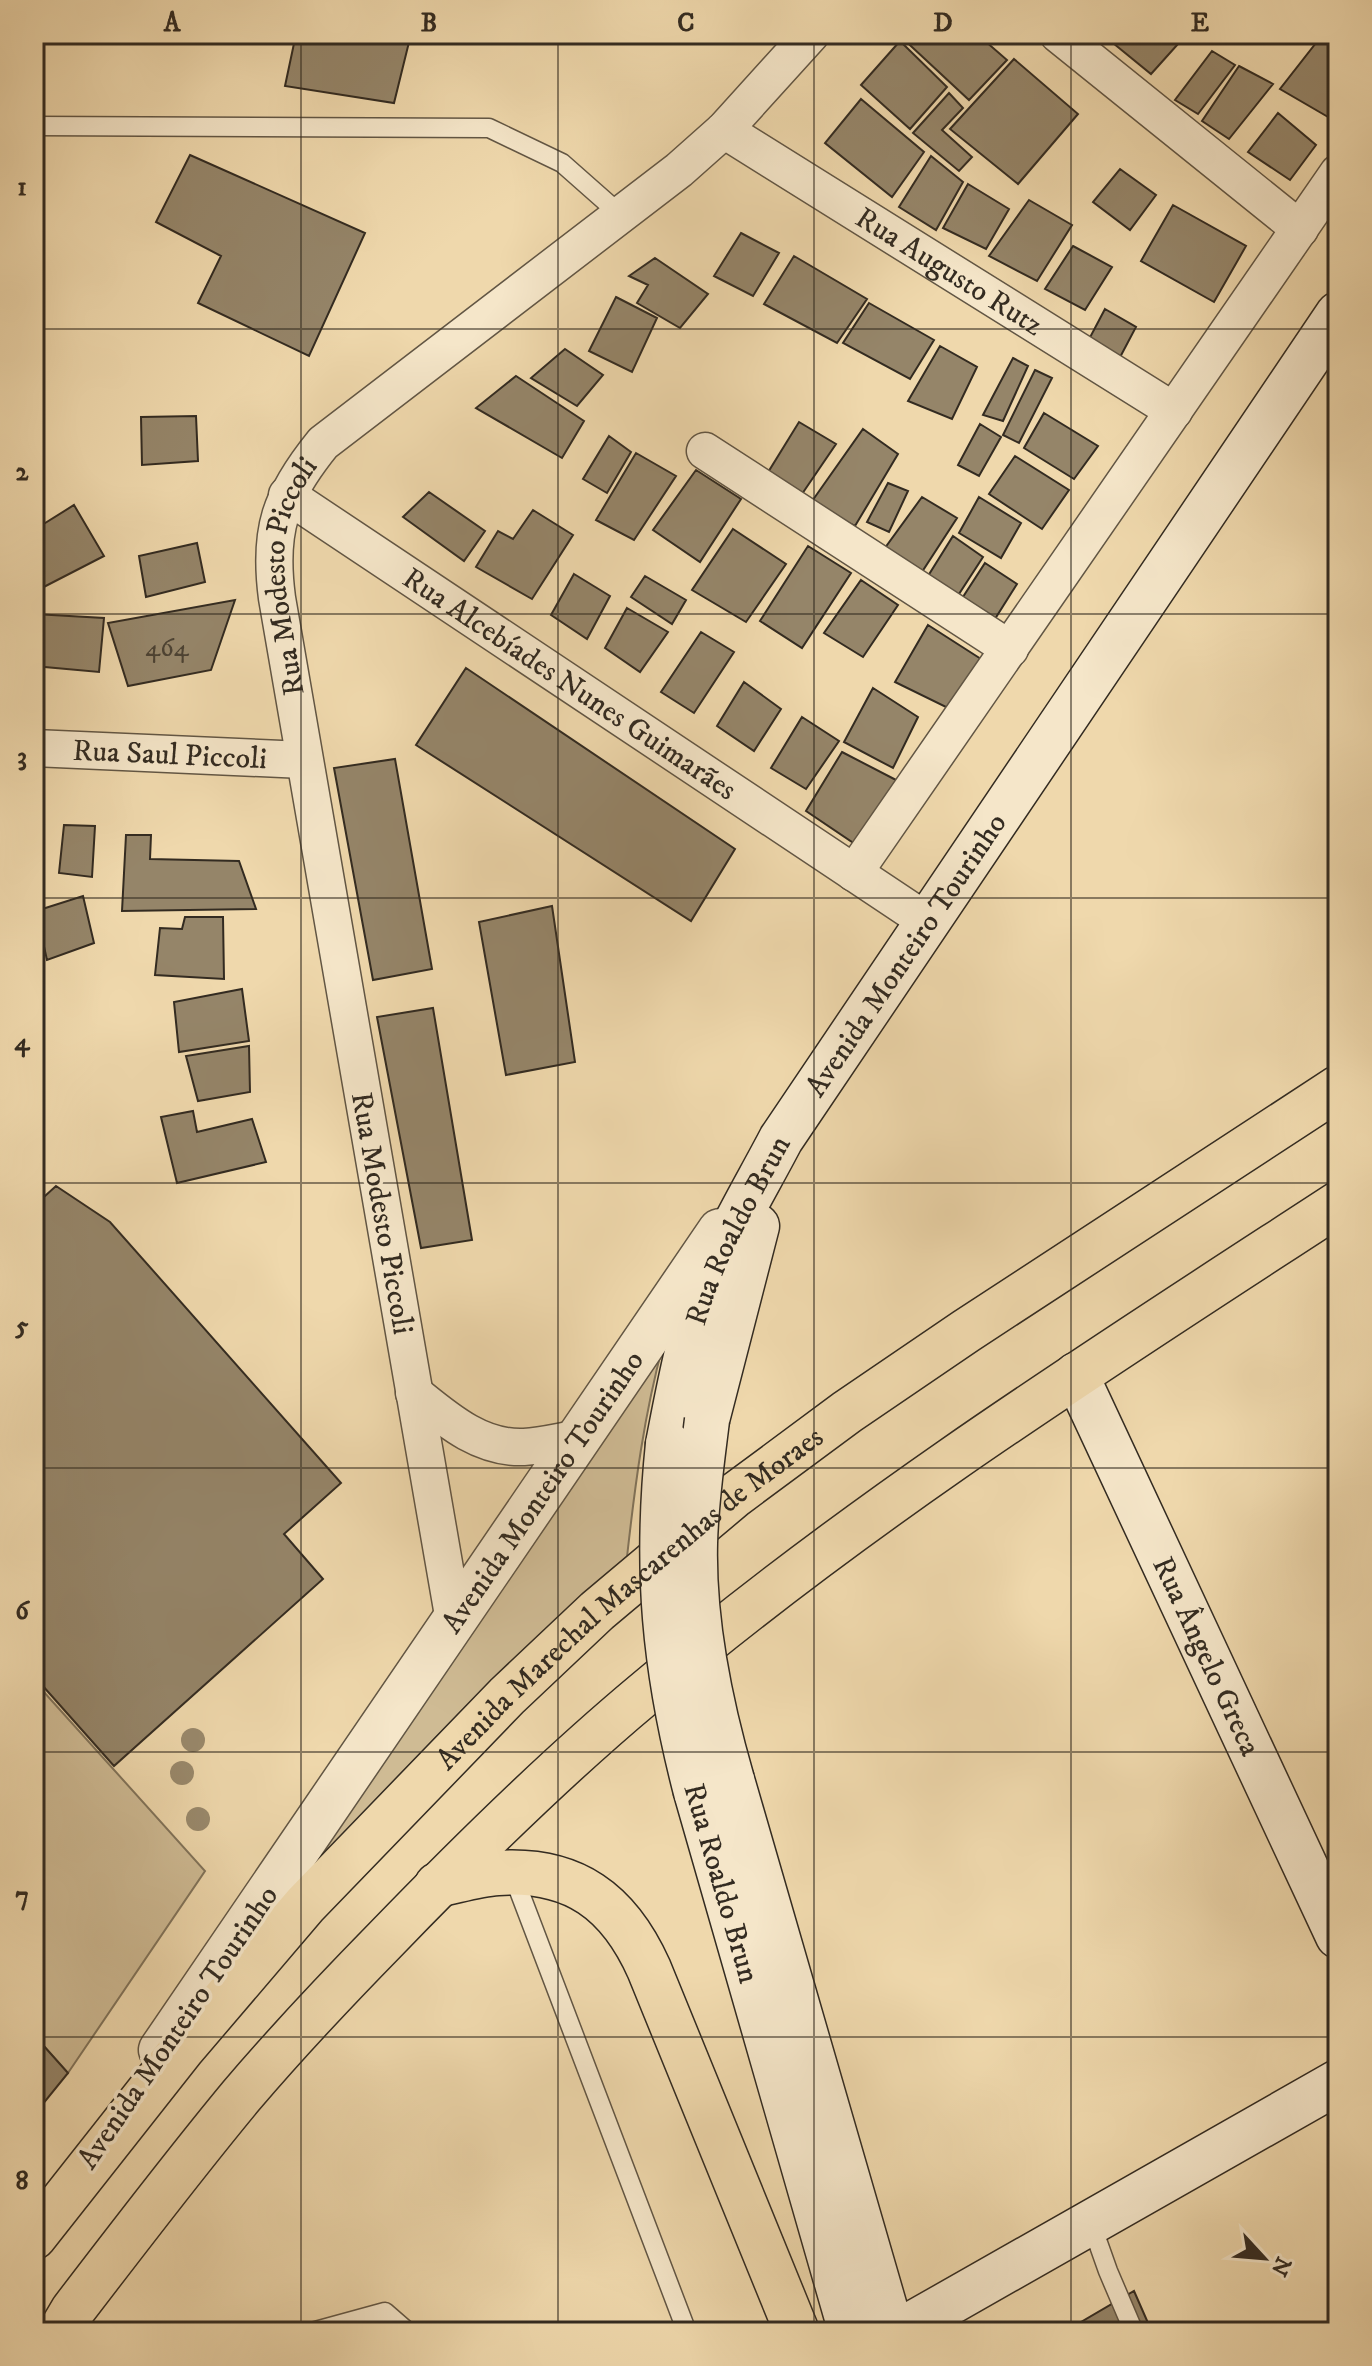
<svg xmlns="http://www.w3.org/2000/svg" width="1372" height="2366" font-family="'IM FELL DW Pica',serif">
	<rect width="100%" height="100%" fill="#efd8ac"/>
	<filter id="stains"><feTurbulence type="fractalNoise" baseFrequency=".0025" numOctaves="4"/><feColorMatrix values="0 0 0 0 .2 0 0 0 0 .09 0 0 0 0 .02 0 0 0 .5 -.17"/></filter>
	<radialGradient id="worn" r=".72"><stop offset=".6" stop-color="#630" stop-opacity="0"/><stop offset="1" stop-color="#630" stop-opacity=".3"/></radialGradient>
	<!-- green -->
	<path fill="#cfbb94" stroke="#81735a" stroke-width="2" d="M663 1345C644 1415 635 1485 627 1557 512 1654 410 1763 308 1873Z
		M34 1681 205 1871 68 2073 34 2035Z"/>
	<!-- building -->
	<path fill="#958569" stroke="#332b21" stroke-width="2" d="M296 34H411L394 103 285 86Z
		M898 34H977L1007 60 969 100Z
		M1113 34H1187L1151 74 1108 39Z
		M1323 34 1338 42V117L1335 121 1280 89Z
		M900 41 947 87 910 129 861 85Z
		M1212 51 1235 65 1198 114 1175 100Z
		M1014 59 1078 114 1018 184 950 129Z
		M1239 66 1273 84 1229 139 1202 121Z
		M949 93 963 108 942 130 972 157 959 171 913 133Z
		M861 99 924 152 892 197 825 143Z
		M1278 113 1316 145 1290 180 1248 152Z
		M190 155 365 233 309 356 198 303 221 256 156 222Z
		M931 156 963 182 936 230 899 207Z
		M1120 169 1156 195 1130 230 1093 202Z
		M968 184 1009 209 986 249 943 228Z
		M34 198H41L34 297Z
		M1029 200 1072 225 1037 281 989 256Z
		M1173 205 1246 246 1214 302 1141 261Z
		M741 233 779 253 753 296 714 276Z
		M1073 246 1112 267 1085 310 1045 289Z
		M794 256 867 299 837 343 764 304Z
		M655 258 708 294 680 328 637 303 648 285 629 276Z
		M616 297 657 318 632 372 589 351Z
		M869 303 934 340 910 379 843 343Z
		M1105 309 1136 327 1118 361 1087 343Z
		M940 346 977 367 952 419 908 401Z
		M565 349 603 375 577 406 531 378Z
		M1013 358 1028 366 1003 421 983 415Z
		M1035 370 1052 378 1019 443 1003 435Z
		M516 376 584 421 562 458 476 408Z
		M1044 413 1098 446 1074 479 1024 448Z
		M196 416 198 461 142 465 141 417Z
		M799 422 836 444 802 494 767 474Z
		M980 424 1001 437 979 476 958 465Z
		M863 429 898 454 855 526 810 504Z
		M609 436 631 452 607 493 583 479Z
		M636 453 676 476 634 540 596 520Z
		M1015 456 1069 490 1042 529 989 494Z
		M696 470 741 499 700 562 653 530Z
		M888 483 908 491 889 532 867 522Z
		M429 492 485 531 464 561 403 517Z
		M922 497 957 518 918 578 882 552Z
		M979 497 1021 523 1001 558 959 533Z
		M74 505 104 556 34 592V530Z
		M533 510 573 535 532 599 476 567 498 531 513 539Z
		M733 529 786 564 746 622 692 590Z
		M953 536 983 557 957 597 928 576Z
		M197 543 205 582 146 597 139 556Z
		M808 546 851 573 802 648 760 621Z
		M985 563 1017 584 993 622 961 600Z
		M574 574 610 596 587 639 551 615Z
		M645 576 686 600 672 624 631 597Z
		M861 580 898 605 863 657 824 633Z
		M235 600 211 670 128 686 108 623Z
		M627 608 668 632 640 672 605 648Z
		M34 614 104 618 99 672 34 666Z
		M928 625 981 659 952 710 895 682Z
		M701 632 734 652 694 713 661 692Z
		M466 668 735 849 691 921 416 745Z
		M744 682 781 709 754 751 717 726Z
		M873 688 918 717 893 768 844 742Z
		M802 717 839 741 806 789 771 768Z
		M842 752 898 781 858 846 806 811Z
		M395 759 432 969 373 980 334 768Z
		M34 825H44L43 851H34Z
		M64 825 95 826 92 877 59 873Z
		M126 835H151L150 859 239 861 256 909 122 911Z
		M83 896 94 943 47 960 36 911Z
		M552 906 575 1062 506 1075 479 922Z
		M185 917H223L224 979 155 975 160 928 182 929Z
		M242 989 249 1041 179 1052 174 1002Z
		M433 1008 472 1240 421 1248 377 1017Z
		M249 1046 250 1092 198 1101 186 1056Z
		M193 1111 197 1132 252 1119 266 1162 177 1183 161 1117Z
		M56 1186 110 1222 341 1483 284 1534 323 1579 114 1766 34 1676V1206Z
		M34 2035 68 2073 34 2115Z
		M1134 2291 1152 2332H1064Z"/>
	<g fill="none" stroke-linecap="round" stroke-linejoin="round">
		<defs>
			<path id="service" d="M34 126 489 128 562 163 622 216
				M513 1875 687 2332
				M1091 2223 1108 2271 1134 2332
				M312 2332 385 2312 408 2332"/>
			<g id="minor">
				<path d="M1058 34 1300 229"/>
				<path id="s1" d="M724 130 1174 411"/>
				<path d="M705 451 1010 649"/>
				<path id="s2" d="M287 495 928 922"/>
				<path id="s3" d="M34 748 304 760"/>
				<path d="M854 873 1338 173"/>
				<path d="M414 1393C446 1419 480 1449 524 1447 542 1446 561 1441 580 1438"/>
				<path id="s4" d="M454 1621 277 598C268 530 280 496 323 443L679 170 724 130 811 34"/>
			</g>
			<g id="tertiary">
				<path id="s5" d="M161 2050 720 1231"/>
			</g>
			<g id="secondary">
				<path id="s6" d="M1076 1375 1338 1936"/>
				<path d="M707 1420 757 1226"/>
				<path id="s7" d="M668 1444C679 1388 689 1330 711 1277 730 1229 757 1185 781 1139L1338 314"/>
				<path d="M732 1780 892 2332"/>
				<path d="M696 1792 851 2332"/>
				<path d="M898 2332 1338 2082"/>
			</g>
			<g id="trunk">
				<path d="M437 1885C457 1881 478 1874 498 1873 574 1868 619 1902 649 1969L797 2332"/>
				<path id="s8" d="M34 2237 183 2048 305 1905 507 1696 597 1611 735 1495 847 1412 966 1331 1338 1088"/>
				<path d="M60 2332 73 2310C128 2238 183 2166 241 2096 287 2042 336 1990 385 1940 468 1854 553 1770 644 1694 861 1510 1100 1359 1338 1204"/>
			</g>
		</defs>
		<!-- service casing -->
		<use href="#service" stroke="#625644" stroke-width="21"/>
		<!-- minor casing -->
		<use href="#minor" stroke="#625644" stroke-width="39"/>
		<!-- tertiary casing -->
		<use href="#tertiary" stroke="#625644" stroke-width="47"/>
		<!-- secondary casing -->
		<use href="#secondary" stroke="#332b21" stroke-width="47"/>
		<!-- trunk casing -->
		<use href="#trunk" stroke="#332b21" stroke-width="47"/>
		<!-- service -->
		<use href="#service" stroke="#f5e6c9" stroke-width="18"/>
		<!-- minor -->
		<use href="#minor" stroke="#f5e6c9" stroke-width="36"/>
		<!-- tertiary -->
		<use href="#tertiary" stroke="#f5e6c9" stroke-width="44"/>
		<!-- secondary -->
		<use href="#secondary" stroke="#f5e6c9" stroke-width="44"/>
		<!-- trunk -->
		<use href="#trunk" stroke="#efd8ac" stroke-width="44"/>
		<defs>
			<path id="secondary-bridge" d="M707 1420C702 1461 696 1502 695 1543 693 1623 710 1704 732 1780
				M668 1444C655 1570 664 1669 696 1792"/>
		</defs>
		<!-- secondary-bridge casing -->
		<use href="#secondary-bridge" stroke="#332b21" stroke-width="47" stroke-linecap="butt"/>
		<!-- secondary-bridge -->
		<use href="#secondary-bridge" stroke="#f5e6c9" stroke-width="44"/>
	</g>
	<!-- trees -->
	<g fill="#99896c">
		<circle cx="193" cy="1740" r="12"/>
		<circle cx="182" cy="1773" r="12"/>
		<circle cx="198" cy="1819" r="12"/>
	</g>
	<!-- grid -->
	<path fill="none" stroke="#332b21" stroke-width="2" stroke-opacity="0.55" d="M301 34V2332M558 34V2332M814 34V2332M1071 34V2332M34 329H1338M34 614H1338M34 898H1338M34 1183H1338M34 1468H1338M34 1752H1338M34 2037H1338"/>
	<g text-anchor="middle" stroke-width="7" stroke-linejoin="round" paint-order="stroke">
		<!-- number labels -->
		<g font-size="26" fill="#4c4233">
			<text x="167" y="656">464</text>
		</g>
		<!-- street labels -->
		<g font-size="30" fill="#332b21" stroke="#f5e6c9">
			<text dy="10" stroke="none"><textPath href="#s1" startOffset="266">Rua Augusto Rutz</textPath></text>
			<text dy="10" stroke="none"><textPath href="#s4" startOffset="1062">Rua Modesto Piccoli</textPath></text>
			<text dy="10" stroke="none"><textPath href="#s2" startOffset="340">Rua Alcebíades Nunes Guimarães</textPath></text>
			<text dy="10" stroke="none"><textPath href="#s3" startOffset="136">Rua Saul Piccoli</textPath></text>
			<text dy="10" stroke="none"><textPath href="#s7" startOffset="550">Avenida Monteiro Tourinho</textPath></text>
			<text transform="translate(383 1213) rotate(80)" y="10">Rua Modesto Piccoli</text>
			<text dy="10" stroke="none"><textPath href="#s7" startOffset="226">Rua Roaldo Brun</textPath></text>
			<text dy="10" stroke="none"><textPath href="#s5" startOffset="676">Avenida Monteiro Tourinho</textPath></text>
			<text dy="10" stroke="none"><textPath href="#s8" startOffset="876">Avenida Marechal Mascarenhas de Moraes</textPath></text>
			<text dy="10" stroke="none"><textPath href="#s6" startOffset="310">Rua Ângelo Greca</textPath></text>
			<text transform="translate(722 1883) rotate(74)" y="10">Rua Roaldo Brun</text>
			<text transform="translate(177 2027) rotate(-56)" y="10">Avenida Monteiro Tourinho</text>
		</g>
	</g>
	<!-- margin -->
	<rect width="1372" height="2366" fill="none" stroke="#efd8ac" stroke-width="88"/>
	<!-- north arrow -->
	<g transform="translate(1264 2258) rotate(116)" stroke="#f5e6c9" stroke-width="6" paint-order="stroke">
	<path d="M0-6L14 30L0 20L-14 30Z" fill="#332b21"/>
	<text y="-12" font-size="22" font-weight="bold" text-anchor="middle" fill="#332b21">N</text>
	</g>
	<rect x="44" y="44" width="1284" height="2278" fill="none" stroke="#332b21" stroke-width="3"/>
	<g font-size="26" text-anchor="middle" font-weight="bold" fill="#332b21">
		<text x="172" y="31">A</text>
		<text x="429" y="31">B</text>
		<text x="686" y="31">C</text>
		<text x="943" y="31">D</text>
		<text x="1200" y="31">E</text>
		<text x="22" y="195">1</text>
		<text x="22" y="480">2</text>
		<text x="22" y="765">3</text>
		<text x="22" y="1050">4</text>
		<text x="22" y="1334">5</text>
		<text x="22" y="1619">6</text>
		<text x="22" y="1904">7</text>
		<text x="22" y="2189">8</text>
	</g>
	<rect width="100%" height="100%" filter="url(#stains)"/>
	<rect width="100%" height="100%" fill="url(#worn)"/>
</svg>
